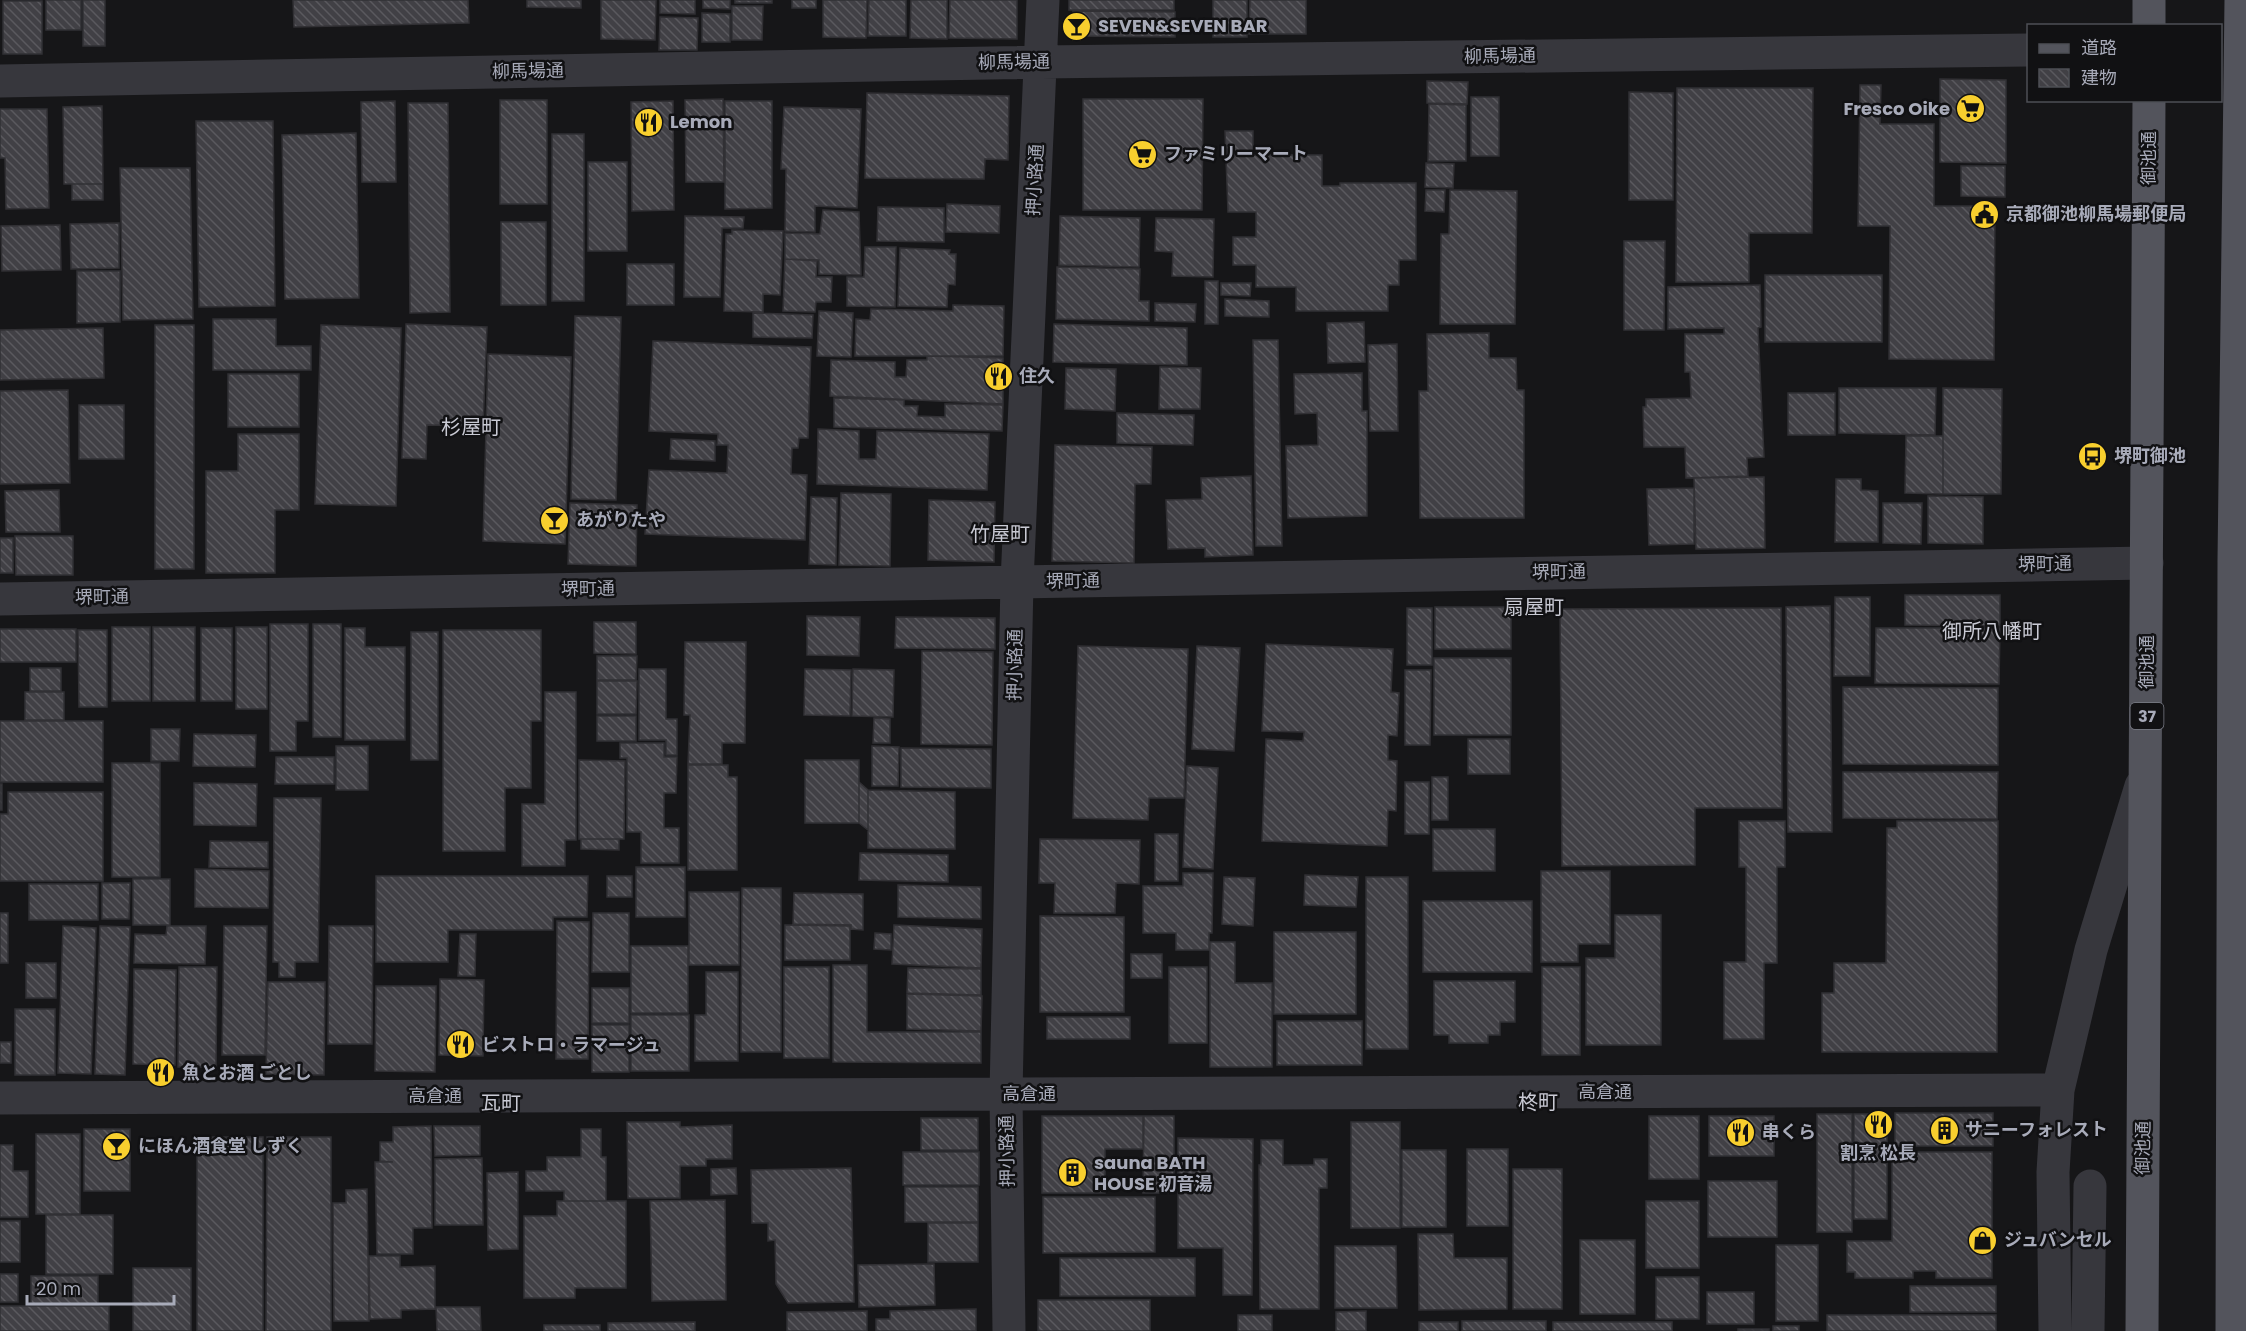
<svg xmlns="http://www.w3.org/2000/svg" width="2246" height="1331" font-family="Poppins,'Noto Sans JP',sans-serif">
	<defs>
		<pattern id="building-back-hatch" width="6" height="6" patternUnits="userSpaceOnUse" patternTransform="scale(1.5)"><rect width="6" height="6" fill="#414045"/><path d="M-1 5l2 2M0 0l6 6M5-1l2 2" fill="none" stroke="#5a595e"/></pattern>
	</defs>
	<rect width="100%" height="100%" fill="#161618"/>
	<!-- building -->
	<path fill="url(#building-back-hatch)" stroke="#313034" stroke-width="1.5" d="M46 0H81V30H46Z
		M83 0H105V46H83Z
		M293 0H468L469 23 294 27Z
		M527 0H581V8L527 7Z
		M601 0H656L655 40 601 39Z
		M660 0H695V14L660 13Z
		M703 0H730V9L703 8Z
		M735 0H772V3H735Z
		M792 0H816V8H792Z
		M823 0H867L866 38 823 37Z
		M869 0H906V36H868Z
		M911 0H947V39L910 38Z
		M950 0H1017V39L949 38Z
		M1069 0H1174V10H1069Z
		M1213 0H1247V37H1213Z
		M1250 0H1306V34H1249Z
		M3 1H42V54H3Z
		M732 6H763L762 40H732Z
		M1073 11 1175 12V37L1073 36Z
		M702 13 730 14V42H702Z
		M660 17 698 18 697 50H659Z
		M1940 79 2006 80V163L1940 162Z
		M1427 81 1468 82 1467 104 1427 103Z
		M1860 85H1881L1880 124H1934V206H1995L1994 360 1889 359 1890 226H1858Z
		M1677 88H1813L1812 233H1749V282H1676Z
		M1629 92 1673 93V200H1629Z
		M867 93 1009 96 1008 160 985 159 984 179 865 178Z
		M1471 97H1499V156H1471Z
		M723 99 724 182H686L685 100Z
		M1083 99H1203L1202 210H1083Z
		M500 100H547V204H500Z
		M395 101 396 182H362L361 102Z
		M673 101 674 210 632 211 631 102Z
		M725 101H772V208L725 209Z
		M408 103H448L450 312 410 313Z
		M1429 104 1466 105V161H1428Z
		M102 106 103 184H64L63 107Z
		M784 107 861 109 857 208 815 206V232L785 231 786 169H781Z
		M0 109H47L49 208 6 209 5 158H0Z
		M196 121H273L275 306 199 307Z
		M1225 131H1253V155H1322V186H1340V183H1416V260H1399V285H1388V311H1296V287H1256V265H1233V237H1256V212H1228Z
		M356 133 359 298 285 299 282 135Z
		M552 134H584V301H552Z
		M588 162H627V251H588Z
		M1426 163 1454 164 1453 188 1425 187Z
		M1961 166H2005V197L1961 196Z
		M120 168H190L193 319 123 320Z
		M72 184H103V200H72Z
		M1426 190H1445L1444 212 1425 211Z
		M1450 190 1517 191 1515 324H1440L1441 234H1449Z
		M947 204 1000 206 999 233 946 232Z
		M878 207 944 208V242L877 241Z
		M823 210 859 212 861 275 819 274V260L785 259V233L820 234Z
		M685 216 744 217 743 228H722L720 297H684Z
		M1060 216 1140 218 1139 267 1059 265Z
		M1156 218 1214 219 1213 277 1172 276 1173 252 1155 251Z
		M501 222H546V305H501Z
		M119 223V268L71 269 70 224Z
		M60 225 61 270 2 271 1 226Z
		M732 230 783 231 780 295 763 294V312L724 311 726 234H732Z
		M1624 241H1665L1664 330H1624Z
		M865 247H896L895 307 847 306V277H864Z
		M900 248 950 250 949 254H956L955 285 948 284 947 307 898 306Z
		M785 259 817 261 816 277H832L831 302H816L815 312 783 311Z
		M627 264H674V305H627Z
		M1057 267 1140 269 1139 301H1149V321L1056 319Z
		M77 271H120V322L77 323Z
		M1765 275H1882V342H1765Z
		M1205 281H1218V324H1205Z
		M1221 283H1251L1250 296 1221 295Z
		M1760 285 1761 327 1758 328 1764 457 1747 458 1748 476 1686 478 1685 447H1644L1643 407H1646V399L1691 398 1690 372H1685V334H1724V328L1668 329V287Z
		M1225 299 1269 301V317L1225 316Z
		M1155 303 1196 304 1195 322 1155 321Z
		M953 305 1004 306 1003 356H855L856 319 870 320 871 309 953 311Z
		M819 311 853 313 851 357 817 356Z
		M753 313 813 315 812 338 753 337Z
		M575 316 621 317 616 500 571 499Z
		M213 319H276V346H311V370H213Z
		M1364 322 1365 362 1328 363 1327 323Z
		M406 324 487 327 483 426 427 425 426 459 402 458Z
		M1054 324 1187 328V365L1053 362Z
		M155 325H194V569H155Z
		M321 325 401 328 396 506 315 504Z
		M103 328 104 378 0 380V330Z
		M1489 333V358H1516L1517 390H1524V518H1420L1419 391H1428L1427 334Z
		M1253 340H1278L1282 546H1256Z
		M653 341 811 347 808 438H799L798 448H792L791 474 807 475 805 540 645 534 649 470 727 473 728 445H717L718 434 649 431Z
		M1397 344 1398 431H1370L1368 345Z
		M488 354 571 357 565 544 483 541Z
		M927 356 1003 358V404L830 396 831 360 895 362V377H906L907 360H927Z
		M1160 367 1201 368 1200 409H1159Z
		M1066 368 1116 369 1115 411 1065 409Z
		M1362 373V411H1367V516L1288 518 1286 446 1318 445 1317 413 1295 414 1294 374Z
		M228 374H299V427H228Z
		M1839 388H1936L1935 435 1839 433Z
		M1943 388 2002 389 2001 494H1943Z
		M68 390 70 483 0 484V391Z
		M1788 393H1835V435H1788Z
		M834 398 904 400V406H918L917 416 945 417V404L1003 405 1002 431 834 427Z
		M79 405H124V459H79Z
		M1117 413 1194 415 1193 445 1117 443Z
		M818 429 859 431V459H876L877 431 989 434 987 490 817 484Z
		M238 434H299V510H275V573H206V471H238Z
		M1906 436H1943V494L1905 493Z
		M671 439 715 441V461L670 459Z
		M1055 445 1152 447 1151 484H1135L1134 563 1052 561Z
		M1251 476 1253 555 1205 557V548L1168 549 1166 500 1202 499 1201 478Z
		M1764 477 1765 548 1696 549 1694 478Z
		M1836 479H1861V490L1878 491V542H1835Z
		M1694 488V544L1649 545 1647 489Z
		M59 490 60 532H6L5 491Z
		M841 493 891 494 890 566 839 565Z
		M1928 496 1983 497V544L1928 543Z
		M811 497 837 498 836 565 809 564Z
		M929 500 995 502 994 562 928 560Z
		M570 503 637 505 636 566 568 564Z
		M1883 503H1922L1921 544 1883 543Z
		M15 536H73V575H16Z
		M0 538H13V573H0Z
		M1905 595H2000V626L1905 625Z
		M1835 597H1870V676H1834Z
		M1830 606 1832 832H1788L1786 607Z
		M1435 607H1511V649H1435Z
		M1407 608H1432V665H1407Z
		M1781 608 1782 808H1695V865L1562 866 1560 609Z
		M807 616 860 617 859 656 807 655Z
		M896 617 995 618V649L895 648Z
		M594 622H636V654L594 653Z
		M270 624H308V721H296V751H270Z
		M313 624H341V737H313Z
		M112 627H150V701H112Z
		M153 627H195V701H153Z
		M236 627H267V709H236Z
		M201 628H232V701H201Z
		M345 628H365V647H405V740H345Z
		M1876 628H2000L1999 684 1875 683Z
		M0 629H76V662H0Z
		M78 630H107V707H79Z
		M443 630H541V721H531V788H505V851H443Z
		M411 632H438V760H411Z
		M685 642H746L745 743H722V764H688L690 715H684Z
		M1266 644 1393 649 1391 692 1399 693 1397 736 1388 735V760L1397 761 1396 811 1388 810 1387 846 1262 841 1266 739 1303 741 1304 732 1262 731Z
		M1078 646 1188 649 1184 798H1149L1148 820 1073 818Z
		M1197 646 1240 648 1234 751 1192 749Z
		M922 651 993 652 992 745 921 744Z
		M597 656H637L636 680H597Z
		M1434 658H1511V735H1434Z
		M30 668H61V691H30Z
		M639 669H666V719H677V755H666V740H639Z
		M805 669 851 670 850 716 804 715Z
		M853 669 894 670 893 717 852 716Z
		M1405 670H1431L1430 745H1405Z
		M597 681H637L636 714H597Z
		M1843 687 1998 688V765L1843 764Z
		M25 692H64V720H25Z
		M545 692H576V840H565V866H522V804H545Z
		M597 716H636V741H597Z
		M874 718 890 719V743H873Z
		M0 721H103V782H0Z
		M151 729H180L179 761H151Z
		M194 734 256 735 255 767 193 766Z
		M1468 739H1510V774H1468Z
		M620 743H664V757H677L676 793H664V828H679V863H641V832H627V758H620Z
		M336 746H368V790H336Z
		M872 746 899 747 898 786H872Z
		M901 748 991 749V788L901 787Z
		M276 757H334V784H275Z
		M579 760 625 761 624 839H579Z
		M805 760H859V823H805Z
		M112 763H160V877H112Z
		M688 765H728V777H737V870H688Z
		M1187 766 1218 768 1213 869 1183 867Z
		M1843 772H1998L1997 819 1843 818Z
		M1432 777H1448V820H1432Z
		M859 782 868 790V830L859 823Z
		M1405 782H1429V834H1405Z
		M194 783 257 784 256 826 194 825Z
		M0 784H2V810H0Z
		M868 790 955 792V849L868 848Z
		M8 792H103V881H0V814H8Z
		M274 798H321L318 962H295V977H279V962H273Z
		M1739 821H1785V867H1777V963H1764V1039H1724V962H1746V867H1739Z
		M1897 821H1998L1997 1052H1822V993H1834V963H1886L1887 828H1897Z
		M1433 829H1495V871H1433Z
		M1155 834H1178V881H1155Z
		M581 839H619V850L581 849Z
		M1040 839 1140 840 1139 884 1116 883 1115 913H1054L1055 883H1039Z
		M210 841 268 842V868L209 867Z
		M860 853 948 855V882L859 880Z
		M636 867H685V917H636Z
		M195 869 269 871 268 908 195 907Z
		M1541 871H1610V944H1578V962H1541Z
		M1183 873H1213L1212 933H1209V950H1176V933H1143V886H1183Z
		M1305 875 1358 877 1356 907 1304 905Z
		M376 876H588L587 917H553V930H448V962H376Z
		M607 876H632V897H607Z
		M1224 877 1255 878 1253 926 1222 924Z
		M1366 877H1408V1049H1366Z
		M133 879H170V925H133Z
		M102 883H130L129 919H102Z
		M29 884H98V920H29Z
		M898 885 981 887V919L898 917Z
		M742 888H781V1052H741Z
		M689 892H739V965H689Z
		M794 893 863 894V930L851 929V925L793 924Z
		M1423 901H1532V972H1423Z
		M0 913H8V963H0Z
		M593 913H629V972H592Z
		M1615 915H1661V1045H1586V958H1615Z
		M1040 916 1124 917V1012H1040Z
		M557 921 589 922 588 1059H556Z
		M785 925 850 926V960H785Z
		M894 925 982 929 981 968 892 964Z
		M63 926 96 928 91 1074 58 1073Z
		M100 926 130 927 125 1075 95 1074Z
		M167 926H206L205 964 134 963 135 934 166 935Z
		M224 926H267L265 1055H222Z
		M329 926H373L372 1044H328Z
		M1274 932H1356V1014H1274Z
		M875 933 891 934V950L874 949Z
		M460 934H476L475 976H458Z
		M1210 942H1235V983H1272V1067H1210Z
		M631 946H688V1013H631Z
		M1131 954H1162V978H1131Z
		M26 963H56V998H26Z
		M833 965H867V1032H981V1063L833 1062Z
		M179 967H217L216 1067H178Z
		M784 967H829V1058H784Z
		M1169 967H1207V1043H1169Z
		M1542 967H1580V1055H1542Z
		M908 968 981 969V995L907 993Z
		M134 969 176 970 175 1065 133 1064Z
		M706 972H738V1061H695V1015H706Z
		M440 979 484 980 483 1056 439 1055Z
		M1434 981H1515V1022H1500V1035H1488V1043H1449V1035H1434Z
		M268 982H325L324 1075 266 1074Z
		M376 986H436L435 1072 375 1071Z
		M592 988H629V1023H592Z
		M907 994 982 996 981 1031 907 1029Z
		M15 1009H55V1075H15Z
		M631 1015H689V1071H631Z
		M1047 1017H1130V1039H1047Z
		M1277 1021H1362V1065H1277Z
		M592 1025H629V1072H592Z
		M0 1042H11V1063H0Z
		M1895 1113H1993V1146H1895Z
		M1817 1114H1852V1232H1817Z
		M1854 1114H1887V1219H1854Z
		M1042 1116H1143V1149H1105V1193H1042Z
		M1144 1116H1174V1193H1143Z
		M1649 1116H1699V1179H1649Z
		M1709 1116H1774V1156H1709Z
		M921 1118H978V1150H921Z
		M627 1122H680V1127L732 1125V1159H706V1166H680V1198H628Z
		M1351 1122H1400V1228H1351Z
		M431 1126 432 1228H413V1254H377L375 1162H393L380 1161V1142H393V1127Z
		M434 1126H480V1155L435 1156Z
		M84 1129H130V1191H84Z
		M581 1129H601V1157H606V1201H564V1191H526V1171H547V1157H581Z
		M36 1134H80V1214H36Z
		M197 1137H263V1331H197Z
		M267 1137H331V1331H266Z
		M1178 1138 1253 1139 1252 1295H1223V1248H1178Z
		M1261 1140H1283V1165H1314V1159H1327V1188H1319V1309H1260L1259 1165H1261Z
		M0 1145H13V1171H28V1217H0Z
		M1467 1149H1508V1226H1467Z
		M1402 1150H1446V1227H1402Z
		M903 1152H979V1185H903Z
		M1892 1152H1992V1278H1936V1271H1913V1278H1855V1272H1847V1241H1892Z
		M482 1158 483 1225H435V1159Z
		M736 1168 737 1194 711 1195V1169Z
		M851 1168 854 1302 788 1303 776 1284 775 1240 768 1241V1223H752L751 1170Z
		M1513 1169H1562V1309H1513Z
		M518 1172V1249L488 1250 487 1173Z
		M1708 1181H1777V1237H1708Z
		M905 1187H978V1222H905Z
		M367 1189 369 1321H334L333 1203H346V1190Z
		M1043 1197H1155V1252L1043 1253Z
		M725 1200 726 1300 652 1301 650 1201Z
		M557 1201H626V1288H575V1298H524V1216H557Z
		M1646 1201H1699V1268H1646Z
		M46 1215H113V1274H46Z
		M0 1221H20V1262H0Z
		M928 1223H978V1262H928Z
		M1418 1234H1453L1454 1258H1507V1309L1419 1310Z
		M1580 1240H1635V1314H1580Z
		M1776 1245H1818V1321H1776Z
		M1335 1246H1396L1397 1308H1335Z
		M369 1256H400V1267L435 1266V1309L401 1310V1318L370 1319Z
		M1060 1258H1195V1296H1060Z
		M934 1264 935 1305 859 1307 858 1265Z
		M133 1268H191V1331H133Z
		M0 1274H18V1302H0Z
		M31 1276H98V1305H31Z
		M1656 1277H1699V1319H1656Z
		M1910 1286H1996V1312H1910Z
		M1707 1292H1754V1324H1707Z
		M1038 1300H1150V1331H1038Z
		M0 1306H109V1331H0Z
		M436 1307H480L481 1331H437Z
		M976 1309V1331H876V1319H890V1311Z
		M867 1311V1331H787V1312Z
		M1366 1311V1331H1336V1312Z
		M1238 1315H1272V1331H1238Z
		M1827 1315H1996V1331H1827Z
		M1462 1321H1546V1331H1462Z
		M695 1322V1331H608V1323Z
		M1419 1322H1458V1331H1419Z
		M1553 1322H1672V1331H1553Z
		M544 1325H600V1331H544Z
		M1773 1326H1799V1331H1773Z
		M1738 1329H1769V1331H1738Z"/>
	<g fill="none" stroke-linecap="round" stroke-linejoin="round">
		<!-- minor -->
		<path stroke="#37373d" stroke-width="33" d="M0 81 1041 62 2028 50
			M0 599 2147 563
			M0 1098 2058 1090
			M1009 1331 1006 1094 1017 582 1043 0
			M2055 1331 2053 1172 2058 1090 2091 950 2141 786
			M2088 1331 2090 1186"/>
		<!-- major -->
		<path stroke="#53545c" stroke-width="33" d="M2149 0V26
			M2142 1331 2149 100
			M2232 1331 2234 561 2241 0"/>
	</g>
	<!-- icons -->
	<defs>
		<symbol id="bar-disc" viewBox="-11 -11 22 22"><circle r="9.5" fill="#f8cf2e" stroke="#111113"/><path d="M-6-5H6L.8 .8V4.5H3.5V6h-7V4.5H-.8V.8Z" fill="#111"/></symbol>
		<symbol id="supermarket-disc" viewBox="-11 -11 22 22"><circle r="9.5" fill="#f8cf2e" stroke="#111113"/><path d="M-6-5.5h2.5l.6 2H6L4.5 2H-2.5L-4.4-4H-6ZM-1.5 3.2a1.3 1.3 0 1 0 .1 0ZM3 3.2a1.3 1.3 0 1 0 .1 0Z" fill="#111"/></symbol>
		<symbol id="restaurant-disc" viewBox="-11 -11 22 22"><circle r="9.5" fill="#f8cf2e" stroke="#111113"/><path d="M-5-6h1v4h1v-4h1v4h1v-4h1v5L-1.5 .5V6h-2V.5L-5-1ZM5-6V6H3V1.5H1.5Q1.5-4 5-6Z" fill="#111"/></symbol>
		<symbol id="civic-disc" viewBox="-11 -11 22 22"><circle r="9.5" fill="#f8cf2e" stroke="#111113"/><path d="M-.6-6.5H3V-4.5H.6V-3L4-1V1h2V6H-6V1h2V-1L-.6-3ZM-1.2 2.5V6h2.4V2.5Z" fill="#111"/></symbol>
		<symbol id="bus-disc" viewBox="-11 -11 22 22"><circle r="9.5" fill="#f8cf2e" stroke="#111113"/><path d="M-5-6H5V4H4V6H2V4H-2V6H-4V4H-5ZM-3.5-4V0h7V-4ZM-3.5 1.2v1.5H-2V1.2ZM2 1.2v1.5H3.5V1.2Z" fill="#111"/></symbol>
		<symbol id="building-disc" viewBox="-11 -11 22 22"><circle r="9.5" fill="#f8cf2e" stroke="#111113"/><path d="M-4-6H4V6H1V3H-1V6H-4ZM-2.5-4.3h1.7v1.8h-1.7ZM.8-4.3h1.7v1.8H.8ZM-2.5-1h1.7V.8h-1.7ZM.8-1h1.7V.8H.8Z" fill="#111"/></symbol>
		<symbol id="shop-disc" viewBox="-11 -11 22 22"><circle r="9.5" fill="#f8cf2e" stroke="#111113"/><path d="M-5-2.5h2.3a2.7 3.5 0 0 1 5.4 0H5L5.5 6h-11ZM-1.5-2.5h3a1.5 2.3 0 0 0-3 0Z" fill="#111"/></symbol>
	</defs>
	<g fill-rule="evenodd">
		<use href="#bar-disc" x="1060" y="10" width="33" height="33"/>
		<use href="#supermarket-disc" x="1954" y="92" width="33" height="33"/>
		<use href="#restaurant-disc" x="632" y="106" width="33" height="33"/>
		<use href="#supermarket-disc" x="1126" y="138" width="33" height="33"/>
		<use href="#civic-disc" x="1968" y="198" width="33" height="33"/>
		<use href="#restaurant-disc" x="982" y="360" width="33" height="33"/>
		<use href="#bus-disc" x="2076" y="440" width="33" height="33"/>
		<use href="#bar-disc" x="538" y="504" width="33" height="33"/>
		<use href="#restaurant-disc" x="444" y="1028" width="33" height="33"/>
		<use href="#restaurant-disc" x="144" y="1056" width="33" height="33"/>
		<use href="#restaurant-disc" x="1862" y="1108" width="33" height="33"/>
		<use href="#building-disc" x="1928" y="1114" width="33" height="33"/>
		<use href="#restaurant-disc" x="1724" y="1116" width="33" height="33"/>
		<use href="#bar-disc" x="100" y="1130" width="33" height="33"/>
		<use href="#building-disc" x="1056" y="1156" width="33" height="33"/>
		<use href="#shop-disc" x="1966" y="1224" width="33" height="33"/>
	</g>
	<g text-anchor="middle" stroke-width="5" stroke-linejoin="round" paint-order="stroke">
		<!-- shield labels -->
		<rect fill="#111113" stroke="#7b7d87" stroke-width="1.5" x="2130.5" y="703" width="33" height="26" rx="4.5"/>
		<g font-size="16" font-weight="bold" fill="#a8abb9">
			<text x="2147" y="722">37</text>
		</g>
		<!-- poi labels -->
		<g font-size="18" font-weight="bold" fill="#a8abb9" stroke="#111113" text-anchor="start">
			<text x="1098" y="32">SEVEN&amp;SEVEN BAR</text>
			<text x="1950" y="115" text-anchor="end">Fresco Oike</text>
			<text x="670" y="128">Lemon</text>
			<text x="1164" y="160">ファミリーマート</text>
			<text x="2006" y="220">京都御池柳馬場郵便局</text>
			<text x="1019" y="382">住久</text>
			<text x="2114" y="462">堺町御池</text>
			<text x="576" y="526">あがりたや</text>
			<text x="482" y="1051">ビストロ・ラマージュ</text>
			<text x="182" y="1079">魚とお酒 ごとし</text>
			<text x="1965" y="1136">サニーフォレスト</text>
			<text x="1762" y="1138">串くら</text>
			<text x="138" y="1152">にほん酒食堂 しずく</text>
			<text x="1878" y="1159" text-anchor="middle">割烹 松長</text>
			<text x="1094" y="1169">sauna BATH<tspan x="1094" dy="21">HOUSE 初音湯</tspan></text>
			<text x="2004" y="1246">ジュバンセル</text>
		</g>
		<!-- street labels -->
		<g font-size="18" fill="#a8abb9" stroke="#111113">
			<text transform="translate(1500 56) rotate(-1)" y="6">柳馬場通</text>
			<text transform="translate(1014 62) rotate(-1)" y="6">柳馬場通</text>
			<text transform="translate(528 71) rotate(-1)" y="6">柳馬場通</text>
			<text transform="translate(2149 158) rotate(-90)" y="6">御池通</text>
			<text transform="translate(1035 180) rotate(-87)" y="6">押小路通</text>
			<text transform="translate(2045 564) rotate(-1)" y="6">堺町通</text>
			<text transform="translate(1559 572) rotate(-1)" y="6">堺町通</text>
			<text transform="translate(1073 581) rotate(-1)" y="6">堺町通</text>
			<text transform="translate(588 589) rotate(-1)" y="6">堺町通</text>
			<text transform="translate(102 597) rotate(-1)" y="6">堺町通</text>
			<text transform="translate(2147 662) rotate(-90)" y="6">御池通</text>
			<text transform="translate(1015 665) rotate(-89)" y="6">押小路通</text>
			<text x="1605" y="1098">高倉通</text>
			<text x="1029" y="1100">高倉通</text>
			<text x="435" y="1102">高倉通</text>
			<text transform="translate(2143 1148) rotate(-89)" y="6">御池通</text>
			<text transform="translate(1007 1151) rotate(-91)" y="6">押小路通</text>
		</g>
		<!-- neighbourhood labels -->
		<g font-size="20" fill="#c9cad4" stroke="#111113">
			<text x="471" y="434">杉屋町</text>
			<text x="1000" y="541">竹屋町</text>
			<text x="1534" y="614">扇屋町</text>
			<text x="1992" y="638">御所八幡町</text>
			<text x="1538" y="1109">柊町</text>
			<text x="501" y="1110">瓦町</text>
		</g>
	</g>
	<!-- legend -->
	<rect x="2027" y="24" width="195" height="78" fill="#111113" stroke="#4d4f55" stroke-width="1.5"/>
	<rect x="2039" y="44" width="30" height="9" fill="#53545c" stroke="#4d4f55" stroke-width="1.5"/>
	<text x="2081" y="54" font-size="18" fill="#a8abb9">道路</text>
	<rect x="2039" y="69" width="30" height="18" fill="url(#building-back-hatch)" stroke="#4d4f55" stroke-width="1.5"/>
	<text x="2081" y="84" font-size="18" fill="#a8abb9">建物</text>
	<!-- scale -->
	<path d="M27 1295v9h147v-9" fill="none" stroke="#a8abb9" stroke-width="3"/>
	<text x="36" y="1295" font-size="18" fill="#a8abb9" stroke="#111113" stroke-width="4.5" paint-order="stroke">20 m</text>
</svg>
